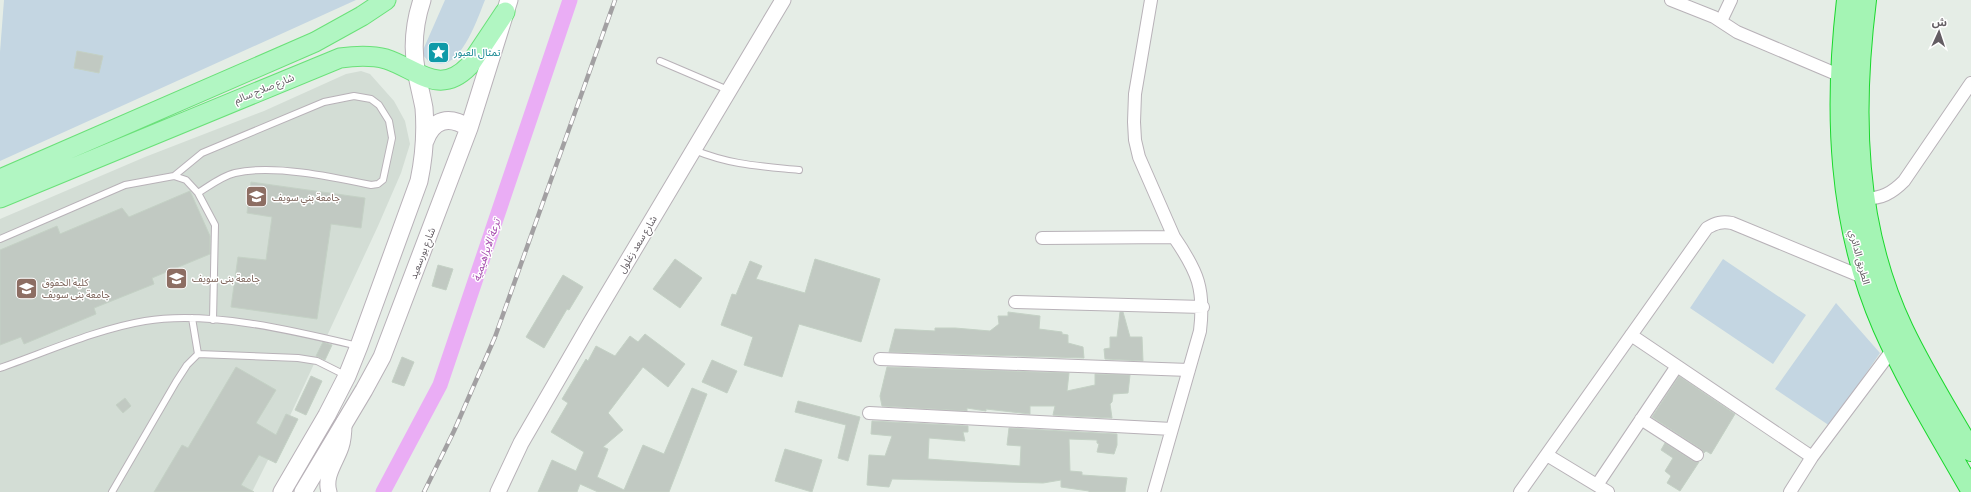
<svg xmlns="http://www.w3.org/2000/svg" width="1971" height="492" font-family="Barlow,'Noto Sans Arabic',sans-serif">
	<rect width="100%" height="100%" fill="#e5ede6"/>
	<!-- education -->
	<path fill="#d3ddd5" d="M361 71 370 74 394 101 405 121 410 144 401 173 378 226 288 420 252 492H0V219L145 157 264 111 346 74Z"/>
	<!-- green -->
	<path fill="#c4d6e2" d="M4 0H356L0 161V52Z
		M445 0H485C478 17 463 63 441 64 438 64 433 63 429 62L423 55V50Z
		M1723 259 1806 315 1773 364 1690 308Z
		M1836 303 1880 353 1830 426 1775 389Z"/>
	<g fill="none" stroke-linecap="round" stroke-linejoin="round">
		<!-- canal -->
		<path stroke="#eaadf5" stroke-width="15" d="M383 492 440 385 570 0"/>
	</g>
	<!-- building -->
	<path fill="#c1c9c2" stroke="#c4d1c5" d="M77 51 103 56 99 73 74 68Z
		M251 182 365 198 361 228 331 224 317 319 231 307 238 257 266 260 272 217 247 213Z
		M190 191 210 236V254L152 278 154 284 94 308 96 314 24 344 21 337 0 345V250L57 226 60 234 122 208 129 217Z
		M675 259 702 278 680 308 653 289Z
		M815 259 880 279 861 342 799 324 782 377 744 365 753 337 721 325 732 294 736 295 750 261 762 266 756 279 805 293Z
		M438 265 453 269 446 290 432 286Z
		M563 275 583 287 569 310 567 309 544 348 526 337Z
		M1008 312 1040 316 1039 329 1062 332V334L1068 335V343L1083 347 1084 358 889 352 895 329 935 331V328H955L990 331 999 324 998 316H1008Z
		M1120 312H1123L1130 337H1142L1143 361 1105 359 1104 349 1110 348V337H1117Z
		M645 334 685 364 668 387 643 367 608 413 623 430 603 447 608 449 597 477 624 490 643 445 664 454 692 388 707 394 669 492H598L580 484 577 492H538L552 460 576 471 584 452 551 432 568 403 562 399 586 359 588 361 596 346 615 356 630 336 638 342Z
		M323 342 332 345 325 360 316 356Z
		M402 357 414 362 404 386 392 382Z
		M712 360 737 371 727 393 702 382Z
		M236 367 276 390 256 423 276 435 286 414 298 419 276 463 259 455 241 485 254 492H154L182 445 188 448Z
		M887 367 1069 373 1067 391 1095 385V374L1130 375 1128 393 1113 394 1112 402 1110 404 1112 418 1053 415 1055 406H1030V414L986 409V411L967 408V411L882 406 880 396Z
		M311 376 322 381 306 415 295 410Z
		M1679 376 1735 414 1711 454 1706 451 1704 453 1701 449 1652 417Z
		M125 398 131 406 123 413 116 405Z
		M798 401 860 417 848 461 838 458 846 425 795 412Z
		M872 421 968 426V432H963L965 441 929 438 928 459 1020 466 1021 446 1007 445 1009 428 1117 434V445L1114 454 1097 452 1099 444 1097 443V440L1069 439 1070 471 1082 472V475L1127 478 1125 492H1089V491L1061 487V480L1043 483 892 479 889 487 867 485 869 455 885 456 892 436 871 434Z
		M1665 443 1693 461 1699 462 1680 491 1667 483 1671 476 1665 471 1673 458 1661 450Z
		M785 449 822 460 812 492 775 481Z"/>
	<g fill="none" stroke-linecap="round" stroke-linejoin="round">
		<defs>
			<path id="service" d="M660 61 728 90
				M694 150C731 165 759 166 799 170
				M174 176 202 153 324 102 354 96 371 99 379 105 389 121 392 138 383 180 378 184 371 185C333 177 273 164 235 173 222 176 209 186 198 193
				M0 239 125 185 174 176 186 180 198 193 215 225 213 320
				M192 318 198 354
				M0 368C46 352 97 329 145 321 209 310 295 331 358 346
				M112 492 176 382 187 365 198 354 298 358 317 361 345 375"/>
			<path id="minor" d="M1151 0 1135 94 1134 122 1135 140 1139 157 1174 237
				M1671 0 1714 17 1737 32 1841 76
				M1721 21 1731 0
				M1864 199C1882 198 1891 194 1904 181L1971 83
				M1042 238 1174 237C1198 272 1205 289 1200 331L1154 492
				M1015 302 1203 307
				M1631 335 1812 457
				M880 359 1189 370
				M869 413 1172 429
				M1641 419 1697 455
				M1547 455 1608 492
				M1597 485 1677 366
				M1520 492 1707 228C1716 223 1722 221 1732 223L1865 278
				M1790 492 1812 457 1893 349"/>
			<path id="tertiary" d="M329 492C324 476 336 462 341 447 344 439 344 431 344 422
				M498 492 521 443 591 322 783 0"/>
			<path id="secondary" d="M425 141C433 119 449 115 469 128
				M282 492 327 415 347 376 359 346 419 181C424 157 426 133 424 108 422 97 419 86 417 75 412 50 414 24 422 0
				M303 492 364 390 382 357 469 128 509 0"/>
			<path id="primary" d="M0 179 315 42 362 16 386 0
				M0 198 340 58C355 56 371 55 386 59 417 69 439 97 469 66L505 12"/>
			<path id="trunk" d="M1847 0C1834 111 1838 224 1883 327 1908 384 1941 437 1971 490
				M1866 0C1852 112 1854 226 1903 329 1923 371 1948 411 1971 451"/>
		</defs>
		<!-- service casing -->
		<use href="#service" stroke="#b8b2b8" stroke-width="8"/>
		<!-- minor casing -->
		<use href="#minor" stroke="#b8b2b8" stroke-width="14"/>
		<!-- tertiary casing -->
		<use href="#tertiary" stroke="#b8b2b8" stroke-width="17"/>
		<!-- secondary casing -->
		<use href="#secondary" stroke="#b8b1b8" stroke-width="19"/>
		<!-- primary casing -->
		<use href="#primary" stroke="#6ae179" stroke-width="21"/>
		<!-- trunk casing -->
		<use href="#trunk" stroke="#1ad82d" stroke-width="22"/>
		<!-- service -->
		<use href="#service" stroke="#fff" stroke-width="6"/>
		<!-- minor -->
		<use href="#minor" stroke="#fff" stroke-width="12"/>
		<!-- tertiary -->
		<use href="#tertiary" stroke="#fff" stroke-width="15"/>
		<!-- secondary -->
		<use href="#secondary" stroke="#fff" stroke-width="17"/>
		<!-- primary -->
		<use href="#primary" stroke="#b1f6c2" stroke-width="19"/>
		<!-- trunk -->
		<use href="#trunk" stroke="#a4f4b4" stroke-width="20"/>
		<defs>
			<path id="rail" d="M424 492 454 431 495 337 615 0"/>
		</defs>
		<!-- rail casing -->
		<use href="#rail" stroke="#a2a0a2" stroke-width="4.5"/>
		<!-- rail -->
		<use href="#rail" stroke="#fff" stroke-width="3" stroke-dasharray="9" stroke-linecap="butt"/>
	</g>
	<!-- icons -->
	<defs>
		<symbol id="sight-square" viewBox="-11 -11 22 22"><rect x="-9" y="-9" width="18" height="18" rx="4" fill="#0f9aa8" stroke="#fff"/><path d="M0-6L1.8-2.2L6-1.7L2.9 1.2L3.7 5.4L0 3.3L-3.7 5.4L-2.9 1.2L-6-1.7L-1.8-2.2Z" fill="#fff"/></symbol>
		<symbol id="university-square" viewBox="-11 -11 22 22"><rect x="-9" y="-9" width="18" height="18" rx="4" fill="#8d6e63" stroke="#fff"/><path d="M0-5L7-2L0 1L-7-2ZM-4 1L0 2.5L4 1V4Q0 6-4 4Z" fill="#fff"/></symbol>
	</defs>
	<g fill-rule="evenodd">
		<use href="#sight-square" x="426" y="40" width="25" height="25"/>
		<use href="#university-square" x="244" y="184" width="25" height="25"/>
		<use href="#university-square" x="164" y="266" width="25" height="25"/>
		<use href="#university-square" x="14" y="276" width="25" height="25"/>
	</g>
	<g text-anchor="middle" stroke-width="3" stroke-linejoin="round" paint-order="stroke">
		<!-- culture labels -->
		<g font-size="10" fill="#0d838f" stroke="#fff" text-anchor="start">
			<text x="454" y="56">تمثال العبور</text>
		</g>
		<!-- street labels -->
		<g font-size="10" fill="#635d63" stroke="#fff">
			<text transform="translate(264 88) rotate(-22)" y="4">شارع صلاح سالم</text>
			<text transform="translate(637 244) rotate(-59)" y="4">شارع سعد زغلول</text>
			<text transform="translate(422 253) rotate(-69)" y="4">شارع بورسعيد</text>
			<text transform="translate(1860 257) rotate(75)" y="4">الطريق الدائري</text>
		</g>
		<!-- education labels -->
		<g font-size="10" fill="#785e54" stroke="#fff" text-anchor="start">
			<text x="272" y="201">جامعة بني سويف</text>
			<text x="192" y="282">جامعة بنى سويف</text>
			<text x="42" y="286">كلية الحقوق<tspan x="42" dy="12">جامعة بنى سويف</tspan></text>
		</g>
		<!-- water labels -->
		<g font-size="11" font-style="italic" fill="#a64fae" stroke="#fff">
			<text transform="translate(486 250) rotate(-71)" y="4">ترعة الابراهيمية</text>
		</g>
	</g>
	<!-- north arrow -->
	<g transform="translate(1939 32) rotate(3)" stroke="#ffffff" stroke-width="3" paint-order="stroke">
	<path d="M0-3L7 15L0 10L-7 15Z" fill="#635d63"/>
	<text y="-6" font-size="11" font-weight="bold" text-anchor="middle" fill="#635d63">ش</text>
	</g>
</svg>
